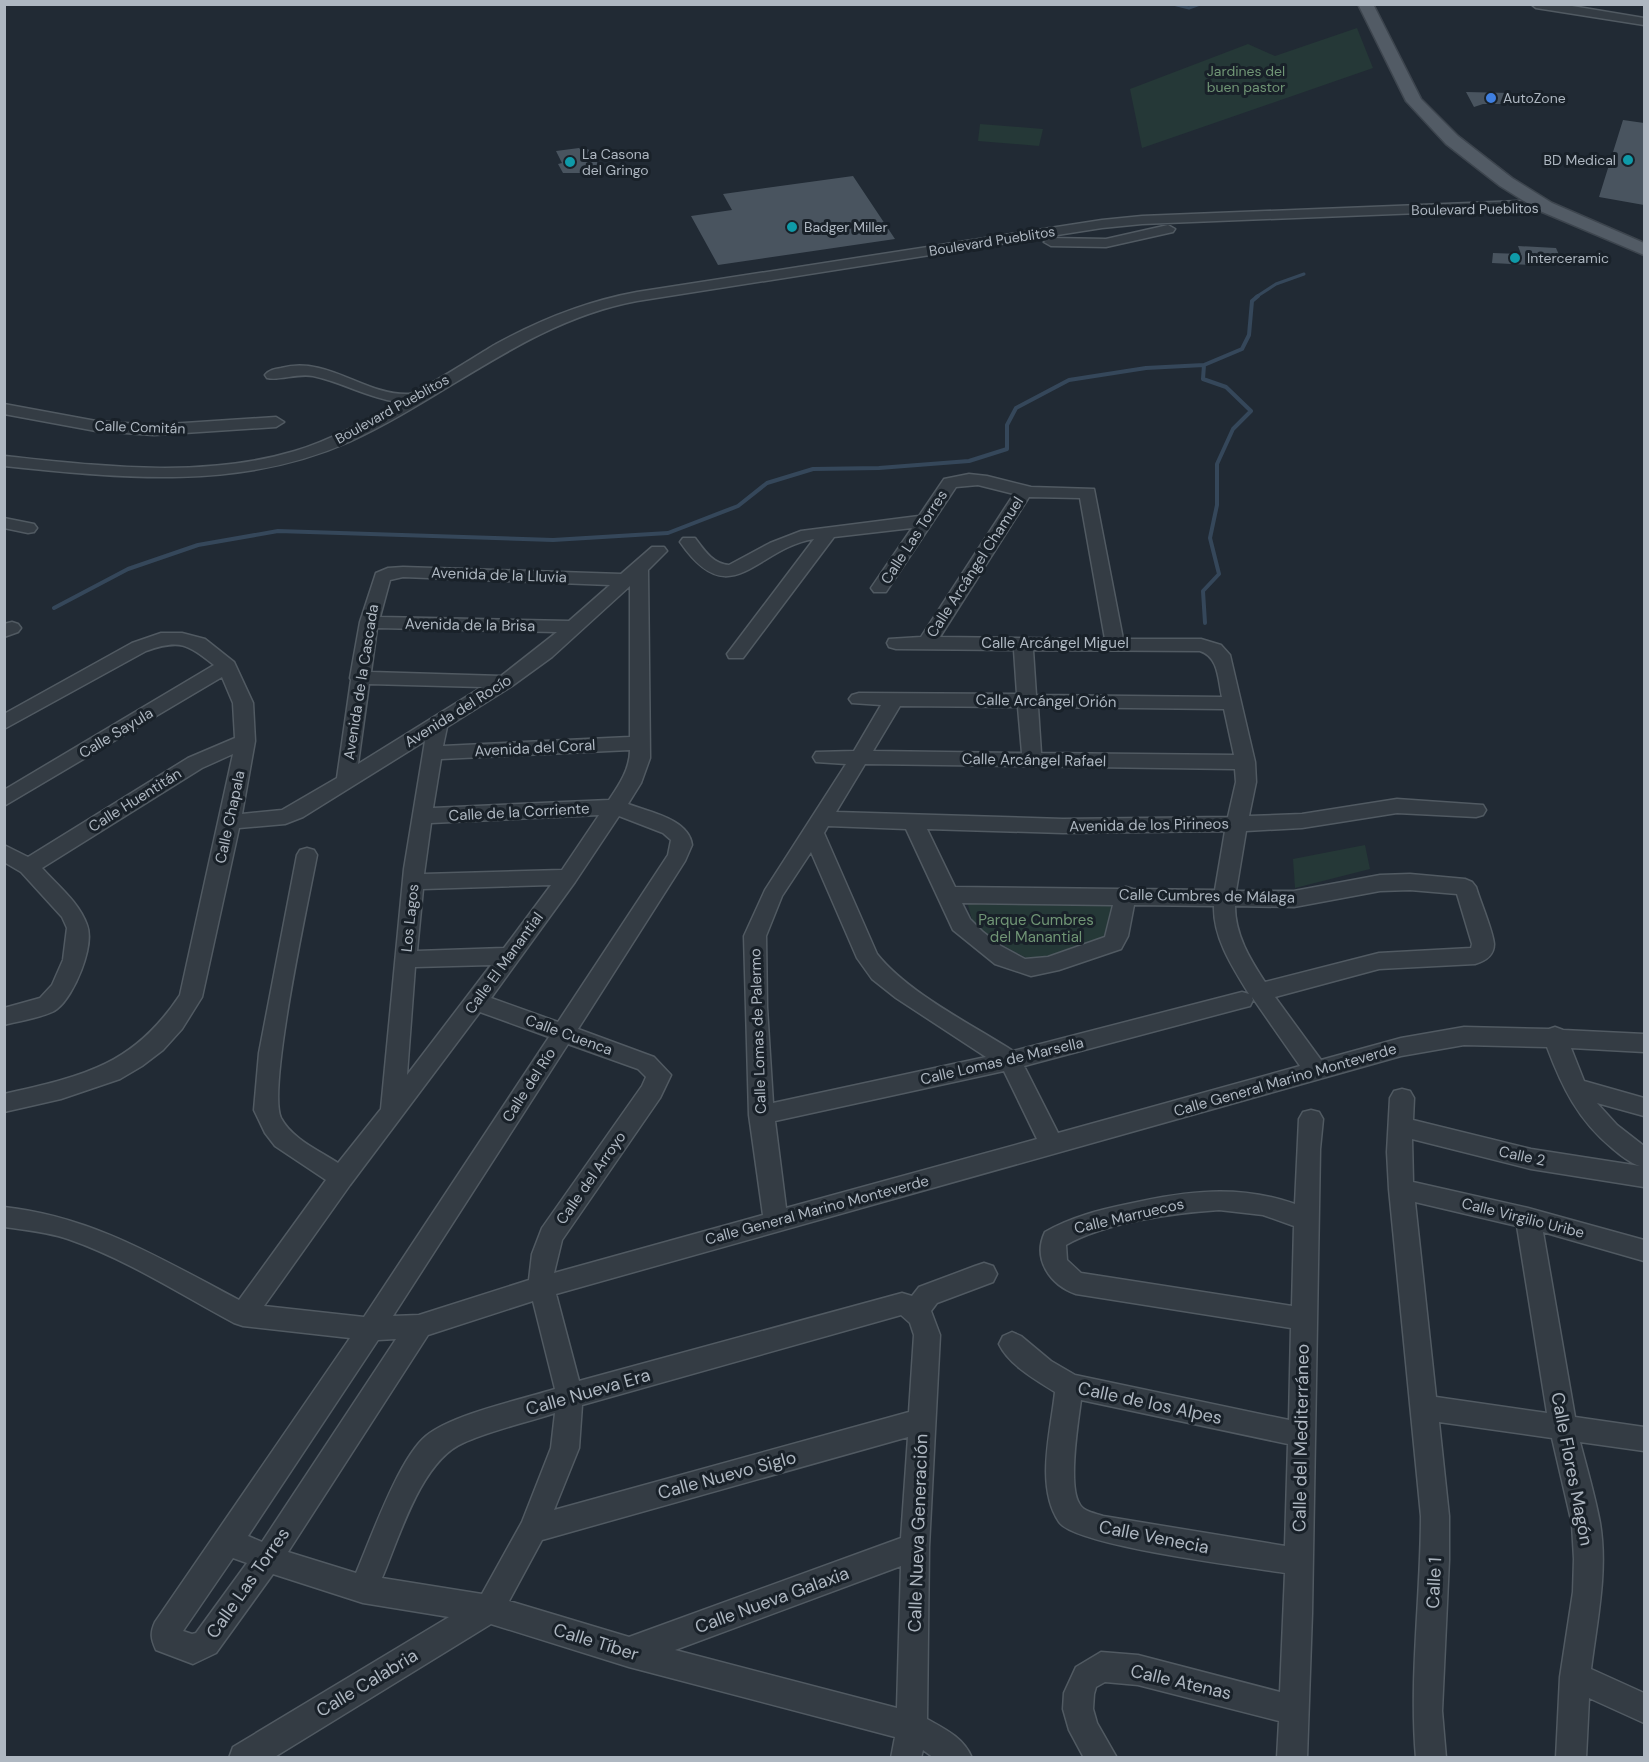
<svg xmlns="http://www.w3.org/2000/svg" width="1649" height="1762" font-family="'DM Sans',sans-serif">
	<rect width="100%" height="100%" fill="#212a34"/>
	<!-- green -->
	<path fill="#253837" d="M1357 28 1373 68 1142 148 1130 89 1248 44 1275 56Z
		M980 124 1043 129 1039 146 978 141Z
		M1365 845 1370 869 1295 888 1293 859Z
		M1118 897 1111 940 1032 961 975 930 966 898Z"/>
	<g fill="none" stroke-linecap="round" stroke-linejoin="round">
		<!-- stream-far1 -->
		<path stroke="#35475a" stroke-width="3" d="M1173 4 1189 8 1200 4
			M1256 297 1276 284 1304 274"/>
		<!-- stream -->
		<path stroke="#35475a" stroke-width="4" d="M1204 365 1203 379 1226 387 1251 411 1233 429 1217 464V505L1210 538 1219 574 1203 591 1205 623
			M54 608 128 569 198 545 278 531 553 540 668 533 738 506 767 483 813 469 879 468 969 461 1007 449V425L1016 408 1069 380 1146 368 1204 365 1242 349 1249 335 1252 301 1258 296"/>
	</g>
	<!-- building -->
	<path fill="#49545f" d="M1466 92 1510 93 1516 104H1483L1474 107Z
		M1623 120 1644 123V205L1599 197Z
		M579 148 581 150 588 149 601 168 585 173H563L558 164 562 163 556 151Z
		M853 176 895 239 718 265 691 216 732 210 723 194Z
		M1518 246 1556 248 1563 264 1532 263 1533 265 1492 263 1493 253 1521 254Z"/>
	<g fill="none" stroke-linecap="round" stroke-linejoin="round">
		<defs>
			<path id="minor" d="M1531 4H1560L1644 18V25L1536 8Z
				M1520 201 1546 203 1553 207 1546 211 1520 209 1142 224 1102 228 637 301C529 321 447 397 349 442 239 491 121 478 4 466V456C101 466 201 479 295 451 331 440 365 421 398 402 368 398 342 382 313 376 297 373 280 381 267 378L265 375C269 370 275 369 281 368 327 355 365 396 409 394 419 393 482 352 496 344 540 320 587 301 637 292L1102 220 1142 216Z
				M1168 225 1175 229 1173 232 1106 247 1051 246 1044 242 1051 238 1106 239Z
				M4 404 96 421 154 425 276 417 284 422 276 427 154 435 96 431 4 414Z
				M969 474 987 476 1031 487 1094 489 1123 639H1201L1221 645 1230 655 1255 762 1256 782 1249 816 1302 814 1397 799 1483 805 1486 810 1483 815 1476 817 1397 813 1302 828 1246 831 1236 891H1294L1380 875 1410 874 1465 879 1472 882 1476 887C1480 901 1493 931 1494 944 1494 956 1485 961 1475 964L1379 969 1275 997 1321 1060 1401 1038 1464 1027 1549 1029 1555 1027 1563 1030 1644 1034V1052L1571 1048 1584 1081 1644 1098V1116L1597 1103 1617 1125 1644 1146V1187L1531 1169 1412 1139 1413 1182 1528 1208 1644 1240V1261L1543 1232 1575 1417 1644 1427V1451L1580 1442C1587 1469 1595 1496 1600 1523 1608 1571 1597 1621 1591 1669L1644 1693V1723L1589 1698 1586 1758H1556L1560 1677 1573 1592 1574 1559 1572 1524 1552 1438 1439 1422 1449 1516V1560L1442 1711 1446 1758H1416C1409 1677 1421 1597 1421 1516L1389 1189 1387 1152 1390 1098 1394 1091 1402 1089 1410 1091 1414 1098 1413 1120 1531 1149 1640 1166C1630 1163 1620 1155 1612 1148 1578 1120 1562 1087 1547 1047L1464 1045 1401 1056 556 1294 579 1381 902 1293 912 1296 919 1287 975 1266 984 1263 993 1266 997 1274 993 1282 937 1303 931 1311 940 1335 929 1547 927 1719C945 1729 964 1738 972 1758H934L923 1750 921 1758H891L895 1737 629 1667 491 1624 273 1758H229L233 1747 449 1617 363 1603 273 1574 216 1653 193 1664 156 1650C151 1639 150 1633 155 1622L350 1338 243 1326 234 1323C180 1294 126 1259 68 1239 47 1232 26 1230 4 1227V1207C94 1217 161 1259 239 1300L326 1180 275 1146 265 1133 254 1110 259 1053 297 855 300 850 307 848 314 850 317 855C309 898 267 1089 281 1118 292 1139 320 1151 338 1163L381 1109 404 869 425 741 303 817 285 824 239 828 202 997 182 1029 163 1050 142 1066 120 1079 61 1099 4 1112V1094C83 1076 133 1066 180 995L233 754 202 768 42 868C58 886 79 902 87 925 95 946 74 996 57 1009 47 1017 18 1021 4 1025V1008L40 998 52 985 63 960 67 928 62 917 21 872 4 862V845L28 857 188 758 235 738 233 703 222 677 4 806V790L214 665C187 644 180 639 146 651L4 729V714L132 643 161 633H182L205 639 234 662 253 703 255 741 242 814 282 810 337 778 351 680 350 678 360 622 376 573 388 568 403 567 621 574 652 547H664L667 551 648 570 650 758 641 783 628 804C649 812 689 819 692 845L685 861 578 1029 654 1057 671 1075 660 1098 562 1240 554 1273 763 1215 749 1115 744 936 765 890 846 764 816 762 813 757 816 752 854 751 881 705 852 703 849 699 852 695 859 693 1017 694 1014 650 896 649 889 647 887 643 889 639 921 637 1014 494 978 485 956 487 886 592H874L871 588 912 528 834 537 743 658H729L727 654 814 539C756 548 731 616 680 542L683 538H695C704 550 713 564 729 565L770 543 801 531 919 516 944 479ZM1029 497 1080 498 1105 639 940 637ZM403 577 610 585 569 621 380 617 390 580ZM630 586V737L443 746 447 727 512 686 552 657ZM377 628 557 632 501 676 371 672ZM1033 650 1200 651C1219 657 1218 680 1222 697L1036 695ZM369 684 482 687 358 764ZM900 706 1018 707 1022 753 873 751ZM1038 707 1224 709 1234 755 1041 753ZM630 750C630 769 619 785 609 800L433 808 441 759ZM865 764 1235 769 1236 782 1228 817 1063 819 836 812ZM599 815 562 870 424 874 431 823ZM619 816 663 833 671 840 668 855 558 1022 491 998 575 882ZM828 826 906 829 953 930 995 964 1031 976 1059 970 1121 949 1128 936 1134 905 1214 906C1213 938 1233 968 1249 994L1242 992 1013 1051C971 1024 908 993 877 954L824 833ZM927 829 1063 833 1225 831 1215 890 1133 889 1126 887 1119 889 955 887ZM811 852 857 958 872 979 896 998 986 1057 773 1103 767 1007 766 936 782 896ZM551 885 504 948 417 951 423 889ZM1410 890 1457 894 1472 944 1471 948 1379 953 1265 982C1250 959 1235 935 1235 906L1294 907 1380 891ZM962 903 1113 905 1105 937 1048 957 1025 959 1001 946 983 932 970 919ZM491 965 407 1075 415 967ZM1252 997 1300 1066 1058 1133 1024 1066 1242 1008 1250 1006 1253 1000ZM480 1012 549 1037 364 1317 264 1306 350 1185ZM568 1044 638 1069 646 1077 642 1086 542 1228 532 1254 529 1280 419 1315 393 1316ZM1004 1071 1037 1139 786 1208 775 1121ZM1415 1202 1517 1226 1547 1413 1436 1397ZM533 1301 555 1389C520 1400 453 1414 426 1436 399 1458 371 1538 356 1573L288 1552 428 1335ZM901 1315 910 1323 914 1335 909 1412 554 1510 579 1448 582 1405ZM396 1339 262 1542 248 1536 378 1340ZM555 1413 551 1448 522 1522 482 1594 382 1578C399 1538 421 1461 463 1443 492 1430 525 1423 555 1413ZM908 1437 901 1538 629 1637 509 1601 542 1540ZM233 1558 247 1563 196 1633 192 1634 183 1631ZM901 1566 897 1708 675 1650Z
				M4 518 34 524 37 528 34 532 28 533 4 528Z
				M12 622 18 624 21 628 18 632 4 637V624Z
				M1311 1110 1319 1112 1323 1119 1320 1149 1312 1613 1307 1758H1277L1279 1721 1138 1685 1105 1682 1096 1687 1094 1694 1093 1709 1097 1723 1117 1758H1084L1069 1730 1063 1709 1064 1693 1076 1667 1101 1652 1138 1655 1280 1692 1285 1573C1248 1567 1075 1546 1059 1522 1035 1486 1051 1431 1055 1392 1036 1380 1009 1365 999 1344L1003 1336 1012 1332 1021 1336 1051 1361 1075 1375 1289 1420 1291 1328 1076 1294C1050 1285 1032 1259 1045 1232 1071 1217 1099 1210 1128 1204 1185 1191 1238 1184 1295 1204L1299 1119 1303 1112ZM1219 1210 1263 1215 1294 1226 1292 1306 1081 1273 1067 1260 1066 1245C1106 1222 1174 1213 1219 1210ZM1081 1400 1288 1444 1285 1546 1103 1516C1095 1513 1083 1512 1079 1503 1068 1485 1078 1422 1081 1400Z"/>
			<path id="major" d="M1358 4H1373L1421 99 1458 136 1512 178 1552 203 1644 243V255L1540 211 1500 186 1446 144 1406 101Z"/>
		</defs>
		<!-- minor casing -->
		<use href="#minor" stroke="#515a62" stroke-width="3"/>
		<!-- major casing -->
		<use href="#major" stroke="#3d454e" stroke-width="3"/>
		<!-- minor -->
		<use href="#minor" fill="#343c44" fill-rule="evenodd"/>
		<!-- major -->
		<use href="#major" fill="#525b65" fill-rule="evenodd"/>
	</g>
	<!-- markers -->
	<circle fill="#3f7fe0" stroke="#192129" stroke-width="2" cx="1491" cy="98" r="6"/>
	<g fill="#0f9aa8" stroke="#192129" stroke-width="2">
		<circle cx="1628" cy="160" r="6"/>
		<circle cx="570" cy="162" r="6"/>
		<circle cx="792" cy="227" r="6"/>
		<circle cx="1515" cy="258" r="6"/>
	</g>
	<g text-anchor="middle" stroke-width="6" stroke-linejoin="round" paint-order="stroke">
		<!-- far-park labels -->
		<g font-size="14" fill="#709575" stroke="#192129">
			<text x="1246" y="76">Jardines del<tspan x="1246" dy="16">buen pastor</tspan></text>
		</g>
		<!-- far-poi labels -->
		<g font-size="14" fill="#aeb7c1" stroke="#192129" text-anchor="start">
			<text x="1503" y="103">AutoZone</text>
			<text x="582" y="159">La Casona<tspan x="582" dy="16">del Gringo</tspan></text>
			<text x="1616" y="165" text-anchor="end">BD Medical</text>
			<text x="804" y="232">Badger Miller</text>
			<text x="1527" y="263">Interceramic</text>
		</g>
		<!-- far-street labels -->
		<g font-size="14" fill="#aeb7c1" stroke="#192129">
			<text transform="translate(1475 209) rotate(-1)" y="5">Boulevard Pueblitos</text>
			<text transform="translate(992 241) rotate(-9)" y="5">Boulevard Pueblitos</text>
			<text transform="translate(392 409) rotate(-29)" y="5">Boulevard Pueblitos</text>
			<text transform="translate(140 427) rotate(2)" y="5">Calle Comitán</text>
		</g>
		<!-- street labels -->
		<g font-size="15" fill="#aeb7c1" stroke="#192129">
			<text transform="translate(914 537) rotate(-57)" y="5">Calle Las Torres</text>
			<text transform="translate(975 567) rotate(-57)" y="5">Calle Arcángel Chamuel</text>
			<text transform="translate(499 575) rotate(2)" y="5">Avenida de la Lluvia</text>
			<text transform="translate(470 625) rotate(1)" y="5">Avenida de la Brisa</text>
			<text x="1055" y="648">Calle Arcángel Miguel</text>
			<text transform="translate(361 682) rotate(-81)" y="5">Avenida de la Cascada</text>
			<text transform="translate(1046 701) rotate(1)" y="5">Calle Arcángel Orión</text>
			<text transform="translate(458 711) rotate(-32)" y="5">Avenida del Rocío</text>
			<text transform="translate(116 733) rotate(-31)" y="5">Calle Sayula</text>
			<text transform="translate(535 748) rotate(-3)" y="5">Avenida del Coral</text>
			<text transform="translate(1034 760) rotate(1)" y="5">Calle Arcángel Rafael</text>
			<text transform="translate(135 800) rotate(-32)" y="5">Calle Huentitán</text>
			<text transform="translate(519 812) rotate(-3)" y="5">Calle de la Corriente</text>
			<text transform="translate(230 817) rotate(-78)" y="5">Calle Chapala</text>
			<text transform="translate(1149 825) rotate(-1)" y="5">Avenida de los Pirineos</text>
			<text transform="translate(1207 896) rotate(1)" y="5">Calle Cumbres de Málaga</text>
			<text transform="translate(410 918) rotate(-84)" y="5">Los Lagos</text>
			<text transform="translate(504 963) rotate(-54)" y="5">Calle El Manantial</text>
			<text transform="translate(758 1031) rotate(-92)" y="5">Calle Lomas de Palermo</text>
			<text transform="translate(569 1035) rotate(20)" y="5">Calle Cuenca</text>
			<text transform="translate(1002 1061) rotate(-13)" y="5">Calle Lomas de Marsella</text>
			<text transform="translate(1285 1080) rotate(-16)" y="5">Calle General Marino Monteverde</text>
			<text transform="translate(529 1085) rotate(-57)" y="5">Calle del Río</text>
			<text transform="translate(1522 1156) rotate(12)" y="5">Calle 2</text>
			<text transform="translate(591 1178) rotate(-55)" y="5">Calle del Arroyo</text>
			<text transform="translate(817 1210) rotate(-15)" y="5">Calle General Marino Monteverde</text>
			<text transform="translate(1129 1216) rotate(-13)" y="5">Calle Marruecos</text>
			<text transform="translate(1523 1218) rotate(14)" y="5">Calle Virgilio Uribe</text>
		</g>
		<!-- park labels -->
		<g font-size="15" fill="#709575" stroke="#192129">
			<text x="1036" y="925">Parque Cumbres<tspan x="1036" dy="17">del Manantial</tspan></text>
		</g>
		<!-- near-street labels -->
		<g font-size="18" fill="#aeb7c1" stroke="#192129">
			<text transform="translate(588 1392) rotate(-16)" y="6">Calle Nueva Era</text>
			<text transform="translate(1150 1403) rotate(12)" y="6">Calle de los Alpes</text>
			<text transform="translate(1301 1438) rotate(-89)" y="6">Calle del Mediterráneo</text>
			<text transform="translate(1572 1469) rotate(79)" y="6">Calle Flores Magón</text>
			<text transform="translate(727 1475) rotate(-15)" y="6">Calle Nuevo Siglo</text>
			<text transform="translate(918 1533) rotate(-88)" y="6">Calle Nueva Generación</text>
			<text transform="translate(1154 1537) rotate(11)" y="6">Calle Venecia</text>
			<text transform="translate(248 1583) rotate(-55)" y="6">Calle Las Torres</text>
			<text transform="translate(1434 1583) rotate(-87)" y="6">Calle 1</text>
			<text transform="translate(772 1600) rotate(-20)" y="6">Calle Nueva Galaxia</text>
			<text transform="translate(596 1642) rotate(17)" y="6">Calle Tíber</text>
			<text transform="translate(1181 1682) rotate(13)" y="6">Calle Atenas</text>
			<text transform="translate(367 1683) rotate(-31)" y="6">Calle Calabria</text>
		</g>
	</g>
	<!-- border -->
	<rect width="1649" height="1762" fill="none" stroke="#aeb7c1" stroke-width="12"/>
</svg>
